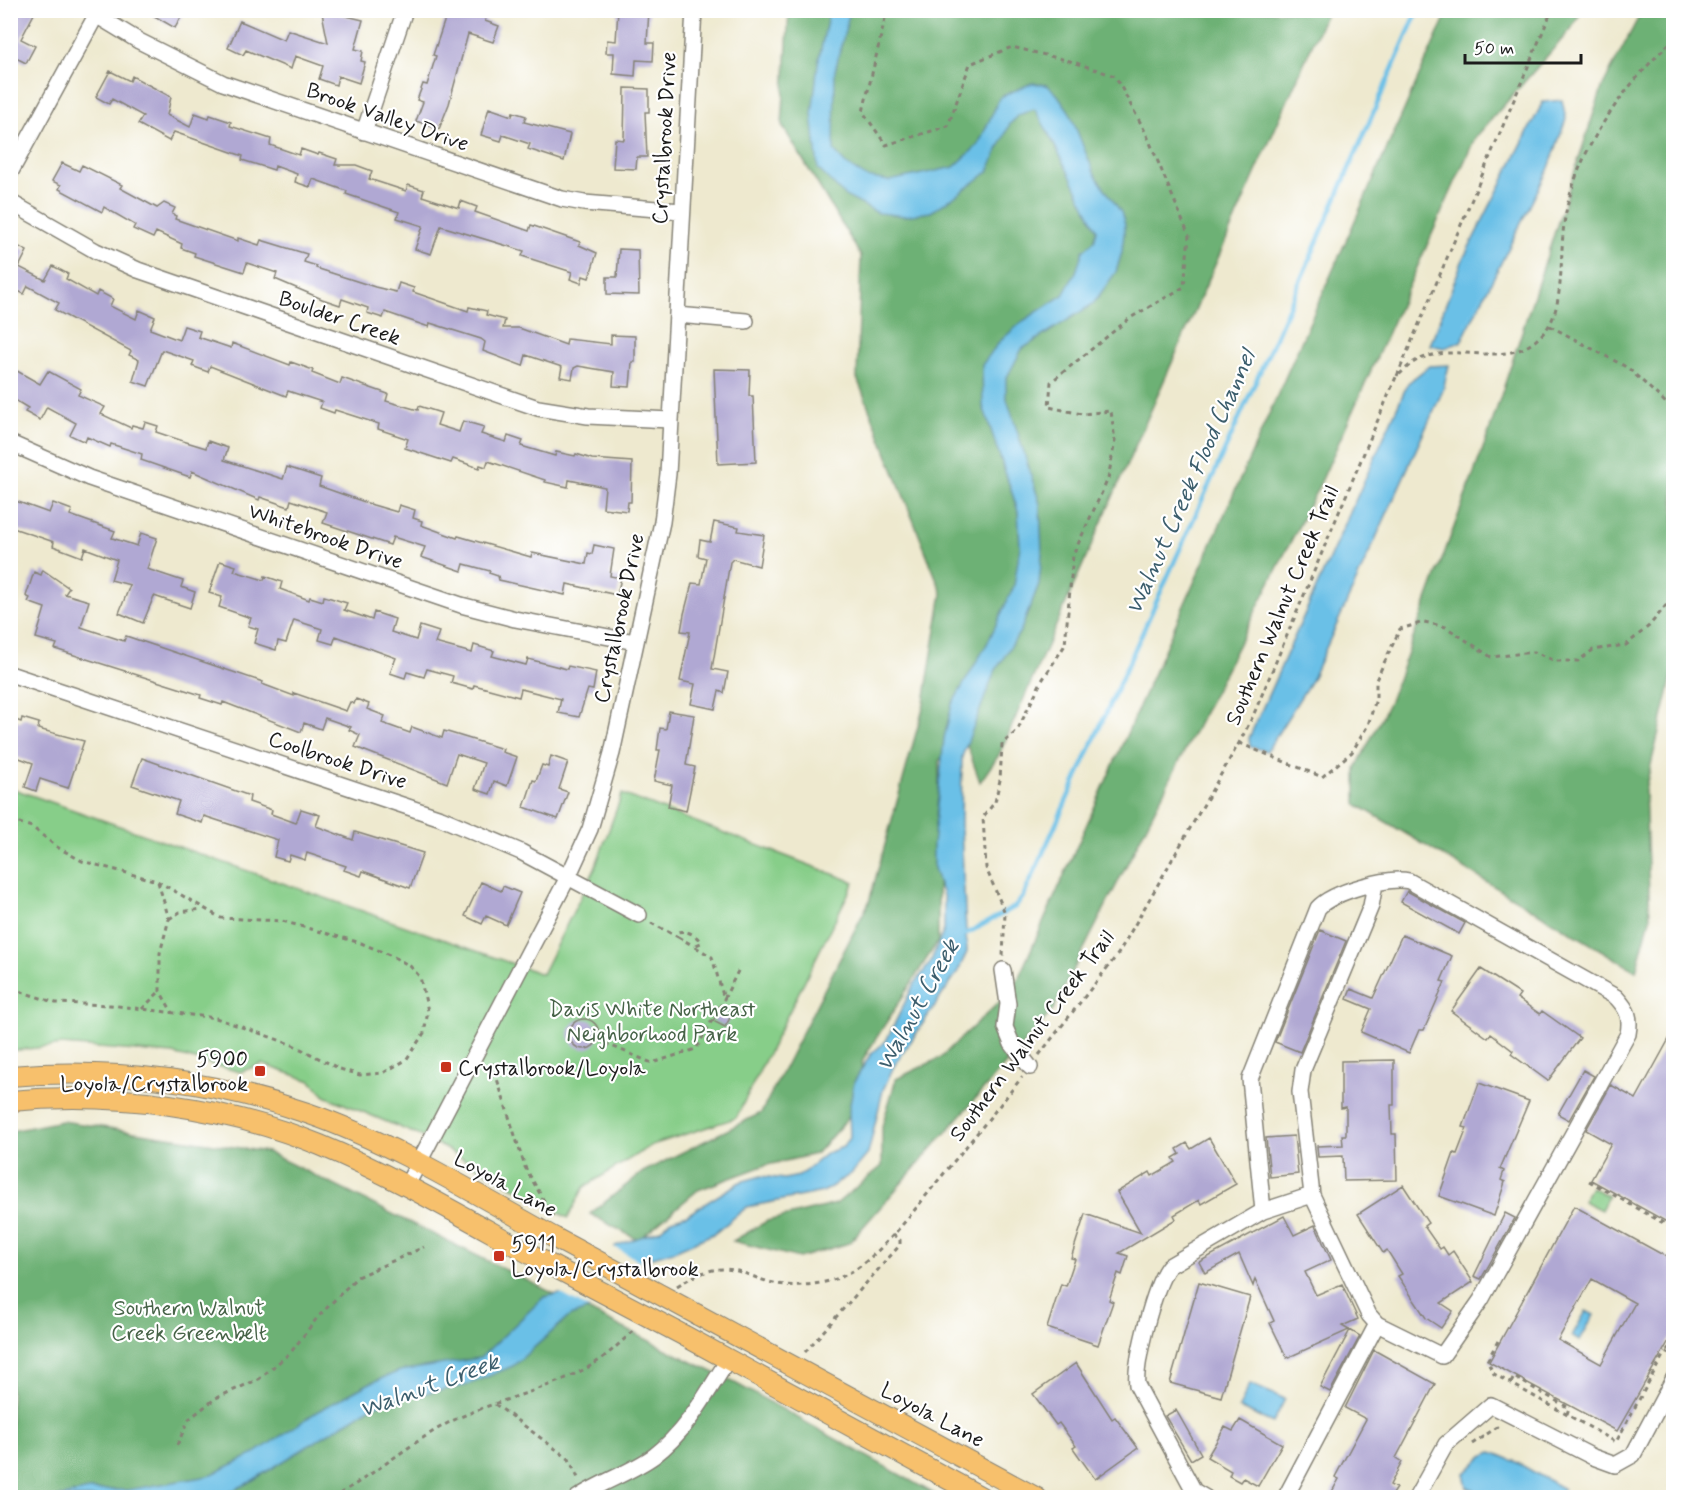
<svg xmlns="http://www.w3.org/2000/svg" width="1684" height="1508" font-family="Mynerve,sans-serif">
	<rect width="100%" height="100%" fill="#fff"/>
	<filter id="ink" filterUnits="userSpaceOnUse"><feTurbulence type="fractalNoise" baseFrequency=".0167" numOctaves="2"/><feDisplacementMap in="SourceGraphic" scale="12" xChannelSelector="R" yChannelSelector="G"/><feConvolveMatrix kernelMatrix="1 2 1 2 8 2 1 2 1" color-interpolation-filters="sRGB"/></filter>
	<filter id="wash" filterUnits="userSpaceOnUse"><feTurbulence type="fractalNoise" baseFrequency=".008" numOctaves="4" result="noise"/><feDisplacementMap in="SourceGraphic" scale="24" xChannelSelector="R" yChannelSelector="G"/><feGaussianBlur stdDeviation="1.35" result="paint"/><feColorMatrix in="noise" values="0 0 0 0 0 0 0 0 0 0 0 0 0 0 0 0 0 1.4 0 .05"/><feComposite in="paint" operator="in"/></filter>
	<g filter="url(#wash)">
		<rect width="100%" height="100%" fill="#eee9cf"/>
		<!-- green -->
		<path fill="#87ce89" stroke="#527552" stroke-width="1.5" d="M11 788 542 974 595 868 622 794 854 882 736 1118 652 1145 584 1187 568 1218 430 1140 325 1096 311 1081 262 1064 240 1072 173 1054 62 1045 11 1051Z
			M1591 1187 1608 1196 1601 1210 1583 1201Z"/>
		<!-- forest -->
		<path fill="#6db175" stroke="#446648" stroke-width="1.5" d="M789 11H1327L999 755 980 782 963 734 939 761 938 941 863 1059 855 1110 816 1154 763 1166 698 1190 638 1240 590 1214 643 1172 761 1113 869 902 923 708 942 593 857 378 861 256 782 125Z
			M1448 11H1582L1571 29 1475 138 1321 482 1053 1010 849 1243 799 1258 733 1241 767 1221 836 1204 882 1166V1126L896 1079 940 1058 1014 988Z
			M1642 11H1674V668L1645 790 1650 919 1636 971 1356 804V768L1390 701 1489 432 1603 85Z
			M62 1121 267 1152 737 1384 940 1497 11 1498V1131Z"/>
		<!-- water -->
		<path fill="#6bc0e7" stroke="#446e82" stroke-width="1.5" d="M829 11H850L835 71 834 151 845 163 866 177 889 181 954 167 978 145 1000 97 1032 83 1047 85 1057 94 1069 111 1094 173 1121 212 1125 224 1122 252 1116 272 1093 304 1022 349 1006 379V396L1040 504 1042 554 1039 584 1021 630 994 673 962 757 961 828 967 952 957 973 894 1066 883 1090 868 1154 851 1174 823 1192 747 1207 715 1233 674 1251 650 1258 604 1304 570 1316 513 1366 465 1386 398 1398 371 1407 250 1482 220 1497 56 1498 88 1490H127L208 1476 252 1455 318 1411 370 1383 400 1371 480 1358 544 1297 572 1291 594 1280 615 1246 660 1230 671 1220 687 1215 740 1182 761 1176 784 1179 799 1176 827 1153 843 1147 850 1138 849 1110 854 1082 870 1055 886 1041 913 986 930 963 944 930V899L933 865V845L944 738 952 704 987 644 1014 586 1020 547 1018 511 983 406 982 365 999 342 1023 321 1063 295 1076 272 1083 251 1094 241 1097 230C1089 214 1040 113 1034 109L1019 115 1010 124 988 172 954 197 931 212 905 216 878 213 845 196 818 169 812 114 818 63Z
			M1562 100 1566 119 1549 168 1461 342 1444 348 1430 345 1463 259 1543 102Z
			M1449 365 1443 390 1312 679 1267 751 1250 747 1249 738 1408 383 1429 366Z
			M1586 1311 1594 1315 1580 1340 1572 1336Z
			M1250 1384 1285 1399 1273 1423 1239 1408Z
			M1492 1452 1516 1462 1564 1489 1557 1497H1494L1467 1488 1464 1474 1483 1456Z"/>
		<!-- pier -->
		<path fill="#eee9cf" d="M612 1246 647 1265 606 1306 593 1311 556 1291 571 1288 592 1278Z"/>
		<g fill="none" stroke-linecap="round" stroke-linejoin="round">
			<!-- stream -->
			<path stroke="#6bc0e7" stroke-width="4.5" d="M964 935 1015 907 1023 897 1278 332 1418 10"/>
		</g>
		<g id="blocks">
			<!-- building -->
			<path fill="#b0a8d3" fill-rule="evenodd" d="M10 10H36L21 39 35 46 26 63 12 56 10 58Z
				M144 10H185L175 28Z
				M448 10H488L485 21 499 26 493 42 468 34 449 104 439 129 416 121 423 102 417 100 423 84 427 85 436 56 433 55Z
				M618 10H649L647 43H654L653 61 636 60 635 76 613 74 614 53H606L607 40 616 41Z
				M330 12 363 20 355 49 363 51 361 61 365 62 359 83 338 76 336 85 319 79 323 66 295 56 291 69 246 50 243 55 228 48 240 21 284 40 288 30 328 43 322 13Z
				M110 71 130 81 132 76 171 97 167 115 190 127 195 113 209 118 210 115 231 122 230 126 271 139 270 145 299 155 301 149 318 155 319 153 337 159 335 165H356L372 171 369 179 406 191 408 185 424 190 422 196 459 208 461 201 477 207 475 212 529 231 531 225 580 242 579 245 597 253 589 278 583 276 581 283 570 279 572 272 522 256 524 251 441 226 431 254 415 249 423 226 397 218 399 212 346 194 347 191 313 179 310 187 295 182 297 174 275 166 274 170 242 160 243 156 174 132 169 141 138 124 143 116 112 99 109 104 96 97Z
				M625 88 649 89V112H645L647 157H637L636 169 613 168 615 139 624 140Z
				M489 108 512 116 513 112 526 116 524 122 570 134 564 161 528 149 530 144 503 135 501 141 481 135Z
				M62 163 79 171 82 165 122 185 120 188 157 208 164 203 175 208 172 214 176 216 175 219 238 241V238L259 245 261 240 307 254 304 262 317 266 316 268 375 287 396 292 399 283 414 288 413 292 468 311 469 307 487 311 486 315 505 320 503 328H519L566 345 567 339 611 344V335L635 336V362H632L630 387 613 386 614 372 578 366 574 368 572 379 560 377 562 367 526 355 523 366 483 351 485 342 481 339 430 323 429 327 385 312 383 318 367 313 368 308 342 299 340 305 322 299 275 279 277 273 247 263 244 272 194 256 195 253 181 248 182 244 156 232 153 238 133 229 135 225 104 207 102 212 59 189 61 185 52 181Z
				M10 242 27 251 19 267 45 280 53 266 68 274 66 279 96 296 98 291 113 299 110 306 136 319 139 310 155 317 150 329 179 340 184 326 200 331 198 337 231 348 232 343 290 365 291 362 313 370 312 373 340 384 342 378 388 394 386 401 418 410 419 406 441 413 437 425 459 432 463 421 484 427 481 434 506 442 508 436 523 441 521 446 555 456 556 452 575 456 576 454 592 459 632 462 631 502H628L627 511 603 508 605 487 569 480 568 487 545 482V480L488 461 486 467 480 465 479 468 453 459 451 463 405 448 408 439 378 429 379 424 335 410 334 413 320 408 322 402 288 391 286 396 210 366 208 372 192 366 194 361 162 350 148 386 133 381 139 360 129 355 131 351 55 310 59 303 28 286 24 294 10 287Z
				M619 249 638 250 639 295 607 294V277H617Z
				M10 367 40 384 48 371 81 389 78 395 105 407 101 414 131 428 132 425 143 428 145 422 158 426 156 432 183 441 206 448 208 441 228 448 224 460 283 479 287 467 321 478 319 486 373 505 397 512 399 505 415 510 413 518 422 521 421 525 457 538 458 536 531 557 532 553 586 564 588 553 592 554 594 545 614 549 610 576 621 578 617 595 567 584 565 595 499 580 498 576 489 573 490 571 464 564 462 571 421 557 425 547 393 537 390 545 323 523 327 512 291 500 289 507 260 497 259 500 192 471 190 477 141 460 142 454 111 444 110 447 87 437 85 442 70 435 76 423 47 407 40 420 25 412 28 408 10 397Z
				M714 369 750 370 749 396H753L756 462 718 464Z
				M10 499 49 513 53 503 72 510 70 515 115 531 112 538 137 546 141 533 157 538 147 569 183 581 181 587 195 592 190 608 154 596 143 623 119 613 130 585 111 580 117 560 85 548 82 557 53 546 54 542 10 527Z
				M714 522 739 527 738 531 764 535 759 566 733 559 730 562 712 669 728 672 724 693 719 691 715 709 691 704 695 684 680 681 690 632 681 631 684 614 692 583 701 584 706 558 698 556 700 540 710 542Z
				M220 561 236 566 234 571 264 580 265 576 282 582 280 589 309 600 310 597 323 601 324 596 347 603 344 610 372 620 374 612 395 619 391 632 416 640 420 626 439 632 435 643 472 653 474 645 494 651 492 656 526 665 528 659 567 669 568 666 596 672 593 690 588 689 579 717 558 713 561 699 521 689 519 697 474 685 473 689 451 683 453 676 427 669 424 677 407 672 405 678 390 673 396 658 336 636 333 644 319 640 322 629 294 620 286 643 278 641 276 650 254 643 258 629 248 626 251 618 219 607 222 597 209 593Z
				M43 570 69 588 65 594 89 601 81 627 124 641 126 636 263 682 262 684 294 696V693L346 711 350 702 354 704 356 699 369 704 367 709 385 716 382 723 410 733 412 727 442 738 444 731 503 749 502 752 517 757 507 786 494 781 490 794 475 789 484 763 457 754 447 783 355 747 360 735 349 730 351 727 325 718 321 729 304 723 301 732 223 702 222 705 200 698 201 695 55 649 57 644 36 638 45 608 28 602 30 598 26 596 34 572 41 575Z
				M669 711 694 715 686 765 695 767 686 811 668 807 672 785 654 781 660 750H657L660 728 666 729Z
				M10 718 21 722 22 718 39 723 38 729 84 741 68 788 40 779 36 791 25 787 33 763 11 755 15 742 10 740Z
				M551 756 568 762 559 789 568 792 558 819 524 807 533 780 536 781 542 765 548 767Z
				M142 758 250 796 249 802 272 810 271 814 296 823 301 809 320 815 316 826 353 840 355 832 423 853 410 888 363 871 361 876 344 870 346 866 307 853 305 860 290 855 288 861 274 857 278 840 204 816 202 823 175 814 179 801 132 785Z
				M481 882 501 891 503 886 520 893 506 925 486 916 482 924 465 916Z
				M1407 891 1465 923 1459 934 1401 902Z
				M1320 930 1346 941 1300 1052 1275 1042Z
				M1402 935 1452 956 1441 981 1445 982 1424 1030H1419L1409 1053 1361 1032 1371 1009 1347 999 1351 989 1373 998Z
				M1481 969 1520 994 1517 998 1540 1014 1542 1011 1580 1038 1548 1081 1511 1054 1513 1051 1491 1034 1488 1038 1451 1011Z
				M719 1010 731 1016 725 1027 713 1021Z
				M569 1034a15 15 0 1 1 30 0a15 15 0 1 1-30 0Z
				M1674 1030V1226L1591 1180 1611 1144 1586 1130 1611 1085 1636 1099Z
				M1394 1060V1105H1391L1392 1134H1396L1397 1180 1344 1181 1343 1156 1318 1157 1317 1146 1343 1145 1342 1135H1346V1107L1341 1108V1061Z
				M1583 1070 1594 1076 1569 1120 1558 1114Z
				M1479 1083 1529 1101 1500 1169 1504 1171 1501 1180 1505 1182 1494 1216 1439 1196 1454 1153 1457 1154 1467 1128 1463 1127Z
				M1294 1136 1298 1174 1270 1177 1266 1138Z
				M1209 1138 1236 1184 1201 1204 1199 1200 1174 1215 1176 1219 1119 1253 1128 1256 1122 1275 1118 1273 1109 1300 1113 1302 1098 1345 1047 1328 1061 1284 1066 1286 1075 1259 1071 1258 1085 1214 1141 1233 1117 1192 1150 1172 1152 1176 1176 1162 1173 1158 1180 1154 1177 1149 1187 1143 1191 1149Z
				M1403 1185 1428 1223 1424 1226 1440 1249 1443 1247 1448 1255 1453 1251 1473 1282 1441 1303 1453 1311 1441 1328 1426 1318 1398 1276 1402 1274 1387 1250 1383 1253 1358 1214Z
				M1574 1206 1674 1261V1332L1617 1431 1489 1362ZM1592 1279 1635 1303 1601 1364 1558 1340Z
				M1505 1213 1515 1218 1481 1279 1474 1276Z
				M1284 1216 1294 1235 1315 1225 1331 1260 1305 1272 1316 1295 1342 1284 1358 1319 1342 1326 1349 1330 1287 1358 1270 1323 1274 1321 1255 1279 1253 1286 1239 1254 1205 1273 1199 1262Z
				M1199 1282 1250 1297 1221 1397 1170 1383Z
				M1350 1330 1360 1336 1330 1392 1320 1387Z
				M1374 1350 1435 1384 1396 1458 1402 1462 1390 1485 1396 1488 1390 1497H1329L1339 1479 1335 1477 1366 1419 1345 1408Z
				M1076 1363 1112 1419 1115 1417 1138 1448 1095 1479 1073 1448 1076 1446 1059 1423 1056 1425 1033 1394Z
				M1176 1410 1201 1454 1191 1460 1165 1416Z
				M1240 1420 1282 1444 1258 1486 1243 1478 1240 1482 1229 1476 1231 1471 1207 1457 1225 1427 1233 1431Z"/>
		</g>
	</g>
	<g filter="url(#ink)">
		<use href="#blocks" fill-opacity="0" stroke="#858276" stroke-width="1.5"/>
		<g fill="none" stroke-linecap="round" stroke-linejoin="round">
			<defs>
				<path id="minor" d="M96 15 139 41 223 83 562 199 584 203 681 211
					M364 132 405 10
					M10 173 99 10
					M10 202 96 251 138 270 538 408 588 416 670 420
					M677 315 746 321
					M10 443 89 478 461 605 515 619 635 642
					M10 674 441 818 521 852 639 915
					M1003 970 1008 1004 1005 1027 1012 1044 1030 1067
					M406 1187 568 877 590 829 612 753 662 522 668 474 694 10
					M1263 1211 1250 1079 1318 908C1332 892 1389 876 1409 881L1616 997C1628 1010 1631 1017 1628 1034L1481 1300 1442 1356 1377 1324 1369 1315 1312 1195 1300 1092 1303 1070 1371 906 1375 884
					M577 1498C601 1482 632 1472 654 1456 686 1432 707 1393 728 1360
					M1206 1498 1194 1491 1137 1385C1134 1363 1155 1282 1169 1266L1263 1211 1312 1195
					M1285 1498 1377 1324
					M1416 1498 1446 1444 1491 1405 1593 1457 1615 1465 1633 1455 1674 1378"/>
				<path id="major" d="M10 1076C111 1068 211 1080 307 1113 394 1143 475 1194 555 1238
					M10 1101C114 1091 223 1106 320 1145 397 1177 470 1221 543 1261
					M698 1315 1037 1498
					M685 1336 983 1498"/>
			</defs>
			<!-- minor casing -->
			<use href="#minor" stroke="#858276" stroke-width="18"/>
			<!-- major casing -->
			<use href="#major" stroke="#858276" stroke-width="22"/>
			<!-- path -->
			<path stroke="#858276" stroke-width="3" stroke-dasharray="4.5 4.5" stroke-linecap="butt" d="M887 10 863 112 886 145 948 126 970 64 1012 47 1070 61 1115 76 1146 133 1189 236 1184 287 1130 318 1051 382 1049 407 1082 414 1111 411 1115 441 1108 479 1073 555 1065 645 1041 682 1017 731 1002 744 1000 780 995 802 983 817 986 868 1005 913 1003 956
				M1550 326 1628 368 1666 403 1674 405
				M1397 376 1552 10
				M1239 743 1322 777 1352 752 1368 725 1376 699V680L1400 629 1424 622 1446 627 1491 657 1534 652 1556 661H1578L1593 650 1626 645 1649 626 1674 596
				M10 820 32 827 57 847 82 861 157 881 221 918 282 921 361 943 394 957 410 966 420 977 428 1011 424 1033 406 1060 383 1073 360 1075 340 1069 293 1045 216 1018 110 1005 56 1003 10 988
				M158 882 169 919 160 953V991L172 1012
				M169 919 180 912 202 909
				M651 923 678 937V932C687 930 697 935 701 943L694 946 712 957 724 999 739 969
				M678 937 694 946
				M142 1009 160 991
				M597 1040 652 1063 696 1049 724 999
				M1039 1055 1118 954 1239 743 1253 716 1396 377C1403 372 1410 363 1418 360 1462 339 1513 376 1548 327 1564 304 1560 252 1564 224 1574 152 1622 88 1674 39
				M492 1063 525 1167 553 1217
				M1589 1181 1674 1229
				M677 1286C739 1246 746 1290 803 1285 822 1284 843 1279 859 1267 889 1244 913 1212 936 1183 965 1148 994 1113 1022 1077
				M1498 1341 1487 1361 1494 1374 1616 1442 1665 1352
				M805 1352 900 1245V1240L893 1235
				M1671 1354 1665 1352 1674 1343
				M1511 1383 1514 1377 1569 1408 1567 1414
				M495 1404 569 1459 579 1480
				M1472 1444 1499 1426
				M177 1445 189 1419 216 1398 259 1379 291 1352 317 1318 357 1277 424 1247
				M332 1498C373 1476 407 1445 448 1423 491 1401 542 1392 585 1369 604 1359 619 1344 635 1329"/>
			<!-- minor -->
			<use href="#minor" stroke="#fff" stroke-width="15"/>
			<!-- major -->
			<use href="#major" stroke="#f7c06c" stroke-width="20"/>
			<defs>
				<path id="major-bridge" d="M555 1238 698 1315
					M543 1261 685 1336"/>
			</defs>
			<!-- major-bridge casing -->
			<use href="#major-bridge" stroke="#858276" stroke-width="22" stroke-linecap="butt"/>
			<!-- major-bridge -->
			<use href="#major-bridge" stroke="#f7c06c" stroke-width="20"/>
		</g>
	</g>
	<!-- markers -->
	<g fill="#c8321e" stroke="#fff" stroke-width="2">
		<rect x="440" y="1061" width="12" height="12" rx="3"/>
		<rect x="254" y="1065" width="12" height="12" rx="3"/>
		<rect x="493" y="1250" width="12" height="12" rx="3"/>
	</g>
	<g text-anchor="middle" stroke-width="4.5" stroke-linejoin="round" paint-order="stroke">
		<!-- street labels -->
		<g font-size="22" fill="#1c1c1c" stroke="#fff">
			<text transform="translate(388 116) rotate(19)" y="8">Brook Valley Drive</text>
			<text transform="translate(663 138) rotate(-87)" y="8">Crystalbrook Drive</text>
			<text transform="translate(340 317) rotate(19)" y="8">Boulder Creek</text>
			<text transform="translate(326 535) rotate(19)" y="8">Whitebrook Drive</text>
			<text transform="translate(1281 605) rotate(-67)" y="8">Southern Walnut Creek Trail</text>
			<text transform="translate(618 618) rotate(-78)" y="8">Crystalbrook Drive</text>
			<text transform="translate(338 759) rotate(18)" y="8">Coolbrook Drive</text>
			<text transform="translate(1031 1035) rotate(-53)" y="8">Southern Walnut Creek Trail</text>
			<text transform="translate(506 1183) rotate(29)" y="8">Loyola Lane</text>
			<text transform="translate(933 1414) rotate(28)" y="8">Loyola Lane</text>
		</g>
		<!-- park labels -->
		<g font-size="22" fill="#476348" stroke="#fff">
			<text x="652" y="1016">Davis White Northeast<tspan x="652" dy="25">Neighborhood Park</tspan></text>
			<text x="189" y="1315">Southern Walnut<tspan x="189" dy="25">Creek Greenbelt</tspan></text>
		</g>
		<!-- poi labels -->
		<g font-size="22" fill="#1c1c1c" stroke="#fff" text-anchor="start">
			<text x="248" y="1066" text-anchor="end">5900<tspan x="248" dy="25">Loyola/Crystalbrook</tspan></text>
			<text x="458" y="1075">Crystalbrook/Loyola</text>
			<text x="511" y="1251">5911<tspan x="511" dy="25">Loyola/Crystalbrook</tspan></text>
		</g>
		<!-- water labels -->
		<g font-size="24" font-style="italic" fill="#3c5e6d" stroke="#fff">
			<text transform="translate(1190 482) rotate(-66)" y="8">Walnut Creek Flood Channel</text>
			<text transform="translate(917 1005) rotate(-61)" y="8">Walnut Creek</text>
			<text transform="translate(429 1385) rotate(-20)" y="8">Walnut Creek</text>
		</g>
	</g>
	<!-- margin -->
	<rect width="1684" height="1508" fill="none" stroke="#fff" stroke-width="36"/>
	<!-- scale -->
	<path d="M1465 54v9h116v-9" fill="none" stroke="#1c1c1c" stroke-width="3"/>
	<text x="1474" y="54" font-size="18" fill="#1c1c1c" stroke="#ffffff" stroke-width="4.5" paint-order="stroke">50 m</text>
</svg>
